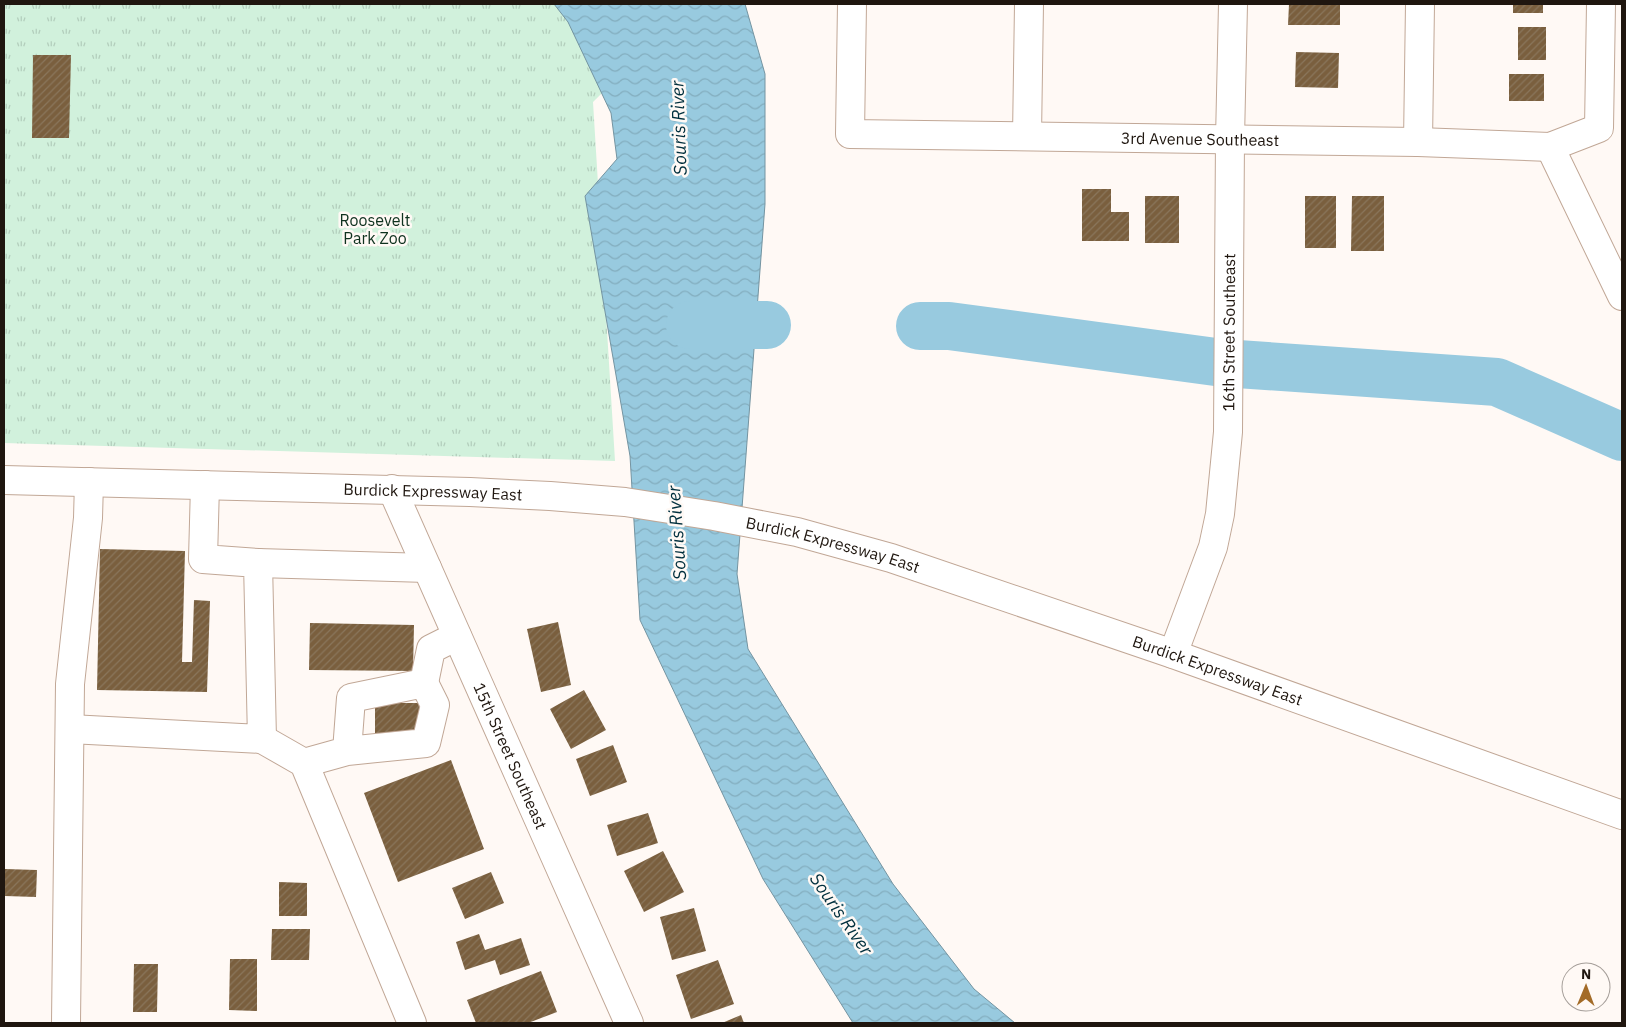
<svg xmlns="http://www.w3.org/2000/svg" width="1626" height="1027" font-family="'IBM Plex Sans',sans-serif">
	<defs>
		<pattern id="park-tufts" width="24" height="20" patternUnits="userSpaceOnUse" patternTransform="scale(1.25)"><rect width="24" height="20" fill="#d1f1dc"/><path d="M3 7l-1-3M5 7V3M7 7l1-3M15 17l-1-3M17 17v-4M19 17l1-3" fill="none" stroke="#b3cebc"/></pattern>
		<pattern id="water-waves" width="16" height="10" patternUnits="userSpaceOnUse" patternTransform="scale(1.25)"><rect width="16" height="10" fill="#98cadf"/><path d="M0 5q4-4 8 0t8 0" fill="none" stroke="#83adbe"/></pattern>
		<pattern id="building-hatch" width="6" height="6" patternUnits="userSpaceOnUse" patternTransform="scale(1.25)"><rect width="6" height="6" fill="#7a5f3e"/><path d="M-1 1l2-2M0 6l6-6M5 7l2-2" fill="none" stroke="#8a765c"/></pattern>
	</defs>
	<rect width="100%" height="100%" fill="#fff9f5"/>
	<!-- park -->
	<path fill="url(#park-tufts)" d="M4 4H692L593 102 615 461 4 443Z"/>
	<!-- water -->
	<path fill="url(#water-waves)" stroke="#7494a1" d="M554 4H745L765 74V204L737 574 748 649 893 884 974 989 1015 1023H853L763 879 640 620 630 456 585 196 617 159 611 113 568 22Z"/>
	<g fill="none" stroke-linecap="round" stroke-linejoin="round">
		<!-- river -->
		<path stroke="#98cadf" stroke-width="48" d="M690 325H767
			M920 326H949L1223 363 1497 382 1622 437"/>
	</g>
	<!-- building -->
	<path fill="url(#building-hatch)" d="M1289 4H1340V25H1288Z
		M1513 4H1543V13H1513Z
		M1518 27H1546V60H1518Z
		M1296 52 1339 53 1338 88 1295 87Z
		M33 55H71L69 138H32Z
		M1509 74H1544V101H1509Z
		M1082 189H1111V212H1129V241H1082Z
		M1145 196H1179V243H1145Z
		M1305 196H1336V248H1305Z
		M1352 196H1384V251H1351Z
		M100 549 185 551 182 662H192L194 600 210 601 207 692 97 690Z
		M558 622 571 685 541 692 527 629Z
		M310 623 414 625 413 671 309 670Z
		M584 690 606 730 571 749 550 709Z
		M375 703H419V734L375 733Z
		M613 745 627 782 590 796 576 759Z
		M451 760 484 849 398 882 364 793Z
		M648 813 658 843 617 856 607 825Z
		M663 851 684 892 644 912 624 871Z
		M5 869 37 870 36 897 5 896Z
		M491 872 504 903 465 919 452 888Z
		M279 882 307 883V916H279Z
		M694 908 706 951 672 960 660 917Z
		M272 929H310L309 960H271Z
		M479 934 485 950 521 938 530 965 500 975 495 960 465 970 456 942Z
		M230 959H257V1011L229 1010Z
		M718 960 734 1004 691 1019 676 975Z
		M134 964H158L157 1012H133Z
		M541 971 557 1012 528 1023H476L467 1000Z
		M741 1015 744 1023H722Z"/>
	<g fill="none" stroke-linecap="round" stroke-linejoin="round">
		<defs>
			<g id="minor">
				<path id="s1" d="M852 4 850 134 1418 142 1550 147 1599 128 1601 4"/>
				<path d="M1027 136 1029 4"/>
				<path d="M1418 142 1420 4"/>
				<path d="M1550 147 1622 296"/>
				<path id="s2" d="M392 489 629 1023"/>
				<path d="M258 563 427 568"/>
				<path id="s3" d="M1173 654 1213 547 1220 514 1228 432 1230 139 1233 4"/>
				<path d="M424 683 431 649 457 636"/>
				<path d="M70 729 262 739 258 563 203 559 205 485"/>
				<path d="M262 739 304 763 412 1023"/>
				<path d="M304 763 347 751 351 698 424 683 435 705 426 743 347 751"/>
				<path d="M66 1023 70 684 88 518 89 482"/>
			</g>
			<g id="major">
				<path id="s4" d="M4 480 470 492 550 496 625 502 714 516 797 532 891 558 1173 654 1622 815"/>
			</g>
		</defs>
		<!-- minor casing -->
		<use href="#minor" stroke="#c1a796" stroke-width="30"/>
		<!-- major casing -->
		<use href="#major" stroke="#c1a796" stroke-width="30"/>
		<!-- minor -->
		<use href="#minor" stroke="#fff" stroke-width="28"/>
		<!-- major -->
		<use href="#major" stroke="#fff" stroke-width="28"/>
	</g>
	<g text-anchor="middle" stroke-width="5" stroke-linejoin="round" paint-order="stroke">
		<!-- street labels -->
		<g font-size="16" fill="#1f160f" stroke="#fff9f5">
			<text dy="6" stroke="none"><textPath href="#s1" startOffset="480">3rd Avenue Southeast</textPath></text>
			<text dy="6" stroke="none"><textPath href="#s3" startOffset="330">16th Street Southeast</textPath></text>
			<text dy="6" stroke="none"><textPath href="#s4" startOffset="429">Burdick Expressway East</textPath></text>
			<text dy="6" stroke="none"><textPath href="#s4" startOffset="834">Burdick Expressway East</textPath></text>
			<text dy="6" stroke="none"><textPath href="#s4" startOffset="1239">Burdick Expressway East</textPath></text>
			<text dy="6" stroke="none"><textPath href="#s2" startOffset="292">15th Street Southeast</textPath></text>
		</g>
		<!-- park labels -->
		<g font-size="16" fill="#0f321f" stroke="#fff9f5">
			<text x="375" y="226">Roosevelt<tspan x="375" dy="18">Park Zoo</tspan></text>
		</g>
		<!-- water labels -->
		<g font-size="18" font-style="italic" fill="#002f3d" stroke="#fff9f5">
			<text transform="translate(679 128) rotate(-92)" y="6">Souris River</text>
			<text transform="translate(677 533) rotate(-94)" y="6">Souris River</text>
			<text transform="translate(841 914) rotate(55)" y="6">Souris River</text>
		</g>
	</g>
	<!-- border -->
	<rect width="1626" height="1027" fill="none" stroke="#1f160f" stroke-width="10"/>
	<!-- north arrow -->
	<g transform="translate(1586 987) rotate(1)"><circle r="24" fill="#fff9f5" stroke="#a59e99"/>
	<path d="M0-4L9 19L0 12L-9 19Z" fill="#a36b27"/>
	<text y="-8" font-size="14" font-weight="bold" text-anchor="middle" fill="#1f160f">N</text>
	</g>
</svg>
